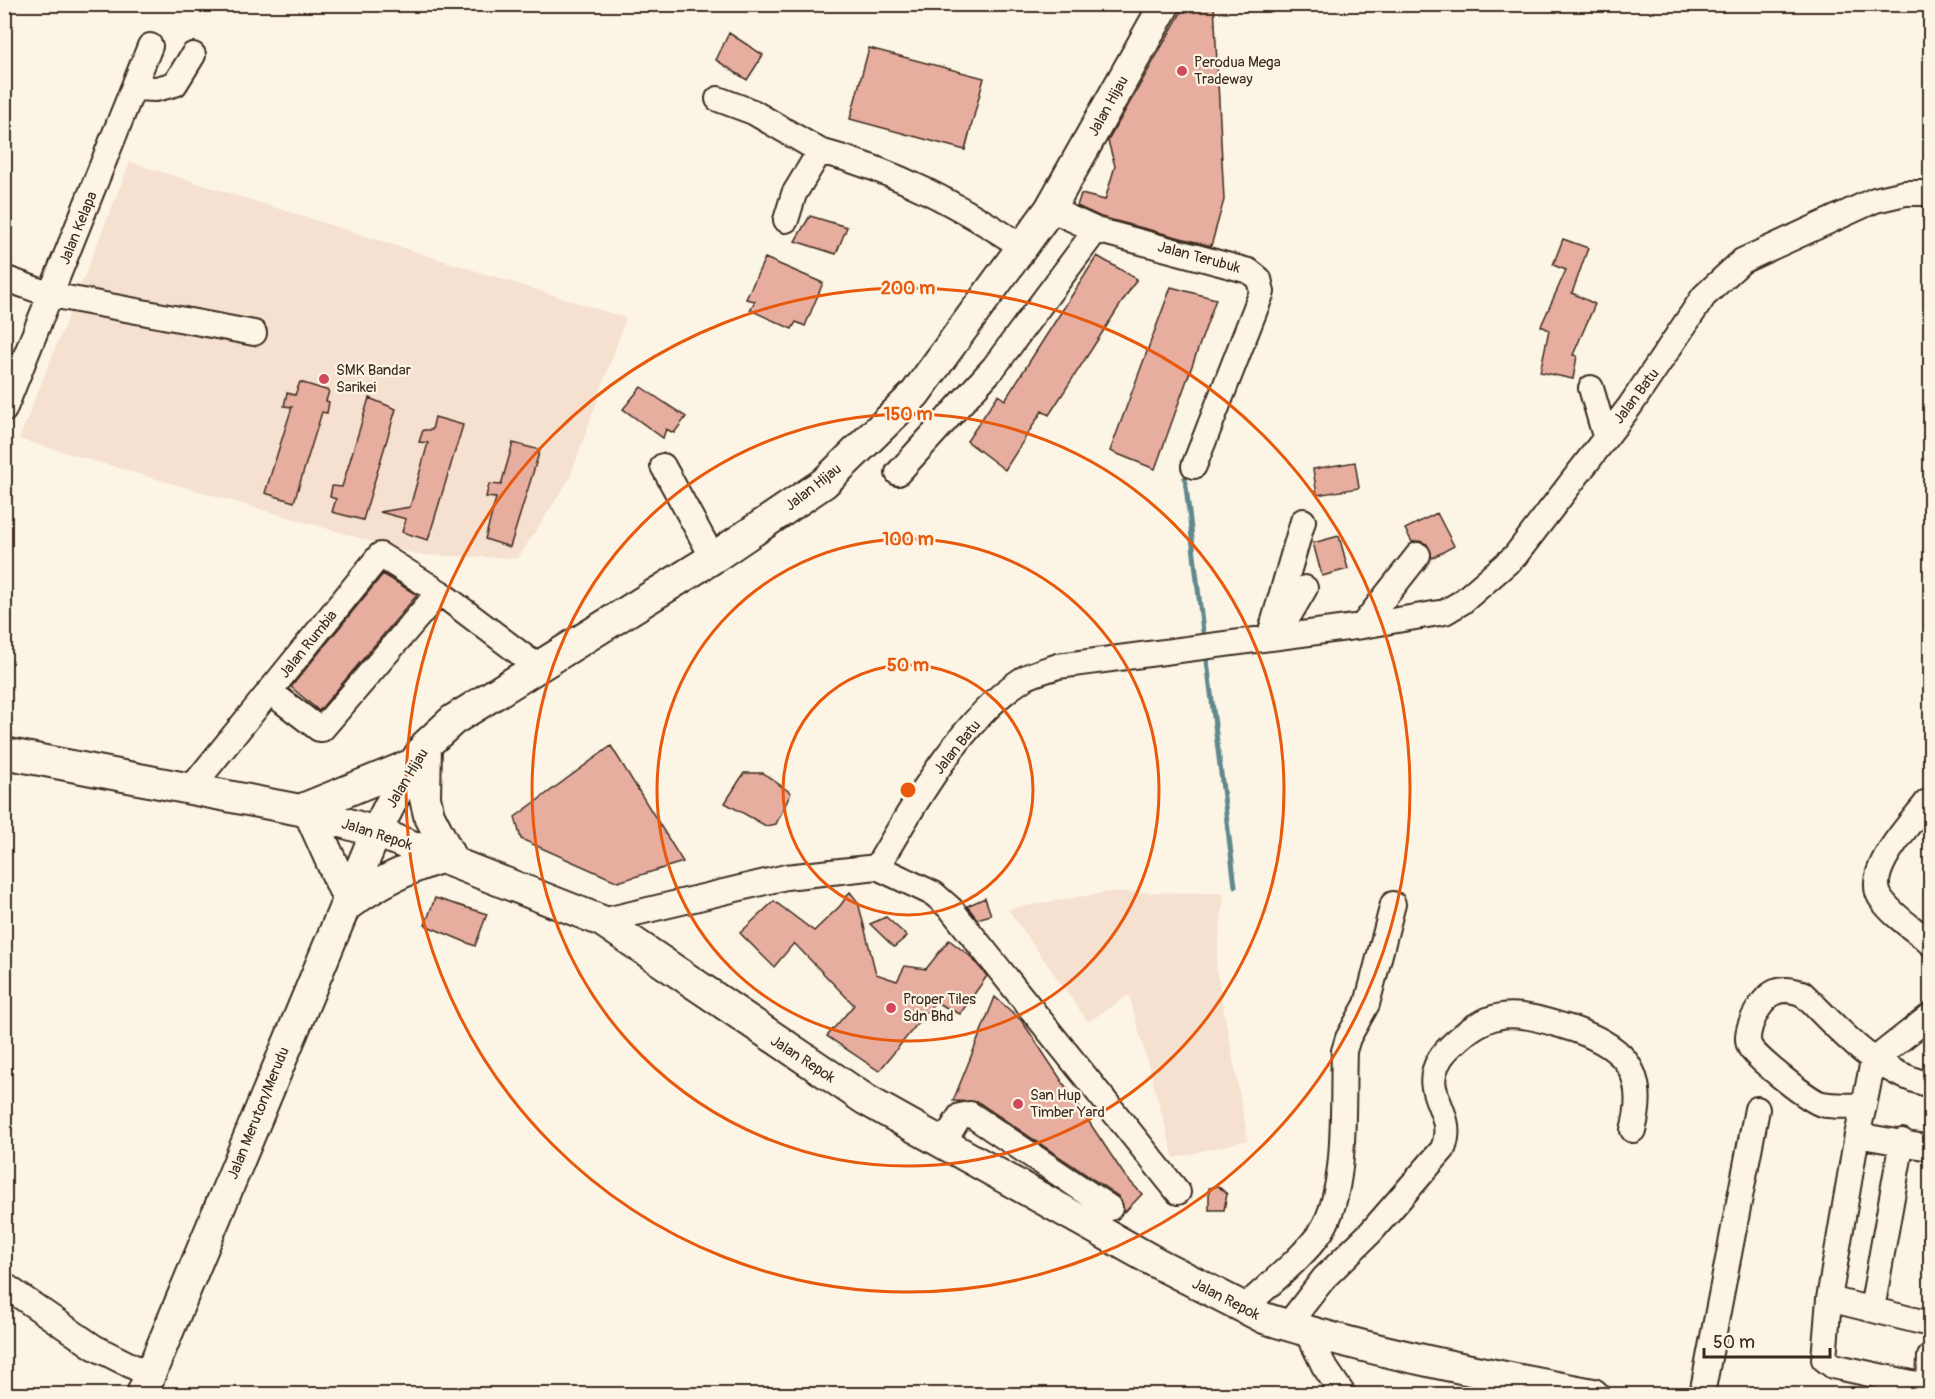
<svg xmlns="http://www.w3.org/2000/svg" width="1935" height="1399" font-family="Pangolin,sans-serif">
	<rect width="100%" height="100%" fill="#fcf5e5"/>
	<filter id="ink" filterUnits="userSpaceOnUse"><feTurbulence type="fractalNoise" baseFrequency=".0167" numOctaves="2"/><feDisplacementMap in="SourceGraphic" scale="12" xChannelSelector="R" yChannelSelector="G"/><feConvolveMatrix kernelMatrix="1 2 1 2 8 2 1 2 1" color-interpolation-filters="sRGB"/></filter>
	<g filter="url(#ink)">
		<!-- built -->
		<path fill="#f6e0d0" d="M130 162 626 318 570 478 518 558 418 555 19 439Z
			M1108 892 1224 893 1216 968 1248 1140 1174 1158 1129 995 1088 1022 1008 909Z"/>
		<g fill="none" stroke-linecap="round" stroke-linejoin="round">
			<!-- stream -->
			<path stroke="#60888d" stroke-width="5" d="M1185 478 1204 640
				M1206 653 1235 886"/>
		</g>
		<!-- building -->
		<path fill="#e7aea0" stroke="#3b2a1e" stroke-width="1.5" d="M1186 4H1214L1224 200 1211 246 1101 217 1077 206 1081 194 1105 200 1115 166 1108 141Z
			M729 33 763 55 747 80 716 60Z
			M869 48 984 78 965 150 850 119Z
			M810 216 847 227 836 254 795 241Z
			M1563 239 1588 248 1572 293 1595 304 1573 355 1577 356 1573 379 1540 372 1549 330 1541 326 1566 270 1553 265Z
			M1097 256 1137 279 1049 415 1042 411 1005 470 967 441 998 395 1005 400Z
			M765 258 823 283 805 326 796 322 792 329 750 310 755 301 746 299Z
			M1171 287 1216 299 1155 469 1110 451Z
			M300 382 329 391 326 401 329 402 327 413 322 412 294 502 265 493 292 407 284 406 287 393 295 395Z
			M641 387 686 417 674 433 666 429 663 438 623 409Z
			M369 398 396 409 363 520 332 512 336 499 330 497 332 486 342 487Z
			M435 417 463 425 428 540 402 532 406 519 380 512 410 507 428 443 419 442 423 430H432Z
			M513 443 540 450 510 547 485 539 496 498 486 497 489 484 501 485Z
			M1355 462 1359 488 1317 495 1313 469Z
			M1437 513 1454 546 1432 558 1427 544 1419 541 1412 542 1405 529Z
			M1339 536 1348 569 1322 576 1313 543Z
			M383 574 417 595 319 711 291 687Z
			M611 746 683 862 618 882 521 839 515 817Z
			M744 773H763L791 793 776 824 766 826 725 803Z
			M850 892 858 902 876 974 897 981 905 966 926 969 949 940 970 956 987 976 960 1014 935 1002 879 1071 827 1036 854 1005 794 943 774 967 740 933 774 901 814 931 840 906Z
			M435 898 487 914 475 946 425 925Z
			M985 898 991 915 977 919 967 906Z
			M886 917 907 936 894 947 870 924Z
			M995 997 1022 1021 1125 1176 1142 1194 1125 1212 1118 1196 978 1102 953 1101Z
			M1218 1186 1227 1194 1224 1210H1209V1188Z"/>
		<g fill="none" stroke-linecap="round" stroke-linejoin="round">
			<defs>
				<path id="minor" d="M134 88 156 89 175 84 193 55
					M718 99 753 112 820 151
					M1050 209 1096 230 1249 271 1259 279 1262 292 1194 466
					M786 220 794 194 820 151C896 171 959 205 1024 248
					M4 278 51 295 254 333
					M1591 388 1605 436
					M4 410 150 46
					M663 466 713 558
					M898 473 994 367 1096 230
					M1284 624 1305 588
					M1362 626 1418 555
					M1269 638 1303 521
					M269 691 319 729H322L439 592
					M192 787 380 555 439 592 538 667
					M1930 801 1927 802C1911 824 1861 873 1882 900 1894 917 1916 930 1930 943
					M877 867 934 894 951 909 1178 1192
					M602 921 786 877 877 867C912 807 963 717 1023 679 1033 673 1047 670 1058 666L1362 626 1445 612 1462 602 1515 556 1630 406 1704 296 1742 261 1875 200 1905 193H1930
					M1864 1106 1873 1061 1930 1016
					M1857 1135 1864 1106C1850 1105 1835 1107 1822 1104 1809 1101 1756 1058 1750 1047 1742 1032 1761 998 1775 992 1785 988 1793 991 1802 993 1845 1035 1870 1069 1930 1085
					M942 1145 960 1116 970 1114 1110 1208
					M1930 1148 1857 1135 1829 1299 1824 1359 1833 1366 1930 1387
					M4 1285 94 1347 150 1375
					M1829 1299 1930 1324
					M1244 1308C1267 1286 1305 1256 1322 1230 1348 1189 1342 1101 1344 1051L1348 1038 1367 1004 1393 904
					M1872 1309 1902 1141
					M1287 1326 1324 1278 1371 1232 1443 1149C1458 1111 1418 1094 1440 1059 1445 1050 1454 1043 1462 1036 1497 1006 1523 1014 1563 1026 1619 1042 1650 1068 1633 1130
					M1308 1333 1324 1366 1343 1394
					M1929 1386 1930 1357
					M1702 1394 1757 1109"/>
				<path id="major" d="M426 745 425 798 429 815 452 860
					M4 753 300 810 376 832 602 921 866 1100 1157 1263 1264 1318C1372 1352 1482 1373 1593 1394
					M300 810 413 764
					M309 812 348 899
					M346 906C379 882 405 869 444 857
					M142 1394 376 832 400 785 426 745 453 720 713 558 824 483 915 394 1050 209 1165 4"/>
			</defs>
			<!-- minor casing -->
			<use href="#minor" stroke="#3b2a1e" stroke-width="28"/>
			<!-- major casing -->
			<use href="#major" stroke="#3b2a1e" stroke-width="34"/>
			<!-- minor -->
			<use href="#minor" stroke="#fcf5e5" stroke-width="24"/>
			<!-- major -->
			<use href="#major" stroke="#fcf5e5" stroke-width="30"/>
		</g>
	</g>
	<!-- distance rings -->
	<g fill="none" stroke="#e8590c" stroke-width="3">
		<circle cx="908" cy="790" r="125"/>
		<circle cx="908" cy="790" r="251"/>
		<circle cx="908" cy="790" r="376"/>
		<circle cx="908" cy="790" r="502"/>
	</g>
	<!-- markers -->
	<g fill="#d1495b" stroke="#fcf5e5" stroke-width="2">
		<circle cx="1182" cy="71" r="6"/>
		<circle cx="324" cy="379" r="6"/>
		<circle cx="891" cy="1008" r="6"/>
		<circle cx="1018" cy="1104" r="6"/>
	</g>
	<g text-anchor="middle" stroke-width="4.5" stroke-linejoin="round" paint-order="stroke">
		<!-- poi labels -->
		<g font-size="15" fill="#3b2a1e" stroke="#fcf5e5" text-anchor="start">
			<text x="1194" y="67">Perodua Mega<tspan x="1194" dy="17">Tradeway</tspan></text>
			<text x="336" y="375">SMK Bandar<tspan x="336" dy="17">Sarikei</tspan></text>
			<text x="903" y="1004">Proper Tiles<tspan x="903" dy="17">Sdn Bhd</tspan></text>
			<text x="1030" y="1100">San Hup<tspan x="1030" dy="17">Timber Yard</tspan></text>
		</g>
		<!-- street labels -->
		<g font-size="15" fill="#3b2a1e" stroke="#fcf5e5">
			<text transform="translate(1108 106) rotate(-61)" y="5">Jalan Hijau</text>
			<text transform="translate(78 228) rotate(-68)" y="5">Jalan Kelapa</text>
			<text transform="translate(1199 257) rotate(15)" y="5">Jalan Terubuk</text>
			<text transform="translate(1636 396) rotate(-53)" y="5">Jalan Batu</text>
			<text transform="translate(813 487) rotate(-38)" y="5">Jalan Hijau</text>
			<text transform="translate(308 644) rotate(-51)" y="5">Jalan Rumbia</text>
			<text transform="translate(957 747) rotate(-51)" y="5">Jalan Batu</text>
			<text transform="translate(407 778) rotate(-59)" y="5">Jalan Hijau</text>
			<text transform="translate(377 834) rotate(18)" y="5">Jalan Repok</text>
			<text transform="translate(803 1059) rotate(33)" y="5">Jalan Repok</text>
			<text transform="translate(258 1113) rotate(-68)" y="5">Jalan Meruton/Merudu</text>
			<text transform="translate(1226 1299) rotate(27)" y="5">Jalan Repok</text>
		</g>
	</g>
	<circle cx="908" cy="790" r="9" fill="#e8590c" stroke="#fcf5e5" stroke-width="3"/>
	<g font-size="18" text-anchor="middle" font-weight="bold" fill="#e8590c" stroke="#fcf5e5" stroke-width="4.5" stroke-linejoin="round" paint-order="stroke">
		<text x="908" y="294">200 m</text>
		<text x="908" y="420">150 m</text>
		<text x="908" y="545">100 m</text>
		<text x="908" y="671">50 m</text>
	</g>
	<!-- margin -->
	<rect width="1935" height="1399" fill="none" stroke="#fcf5e5" stroke-width="24"/>
	<rect x="12" y="12" width="1911" height="1375" fill="none" stroke="#3b2a1e" stroke-width="2" filter="url(#ink)"/>
	<!-- scale -->
	<path d="M1704 1348v9h126v-9" fill="none" stroke="#3b2a1e" stroke-width="3"/>
	<text x="1713" y="1348" font-size="18" fill="#3b2a1e" stroke="#fcf5e5" stroke-width="4.5" paint-order="stroke">50 m</text>
</svg>
